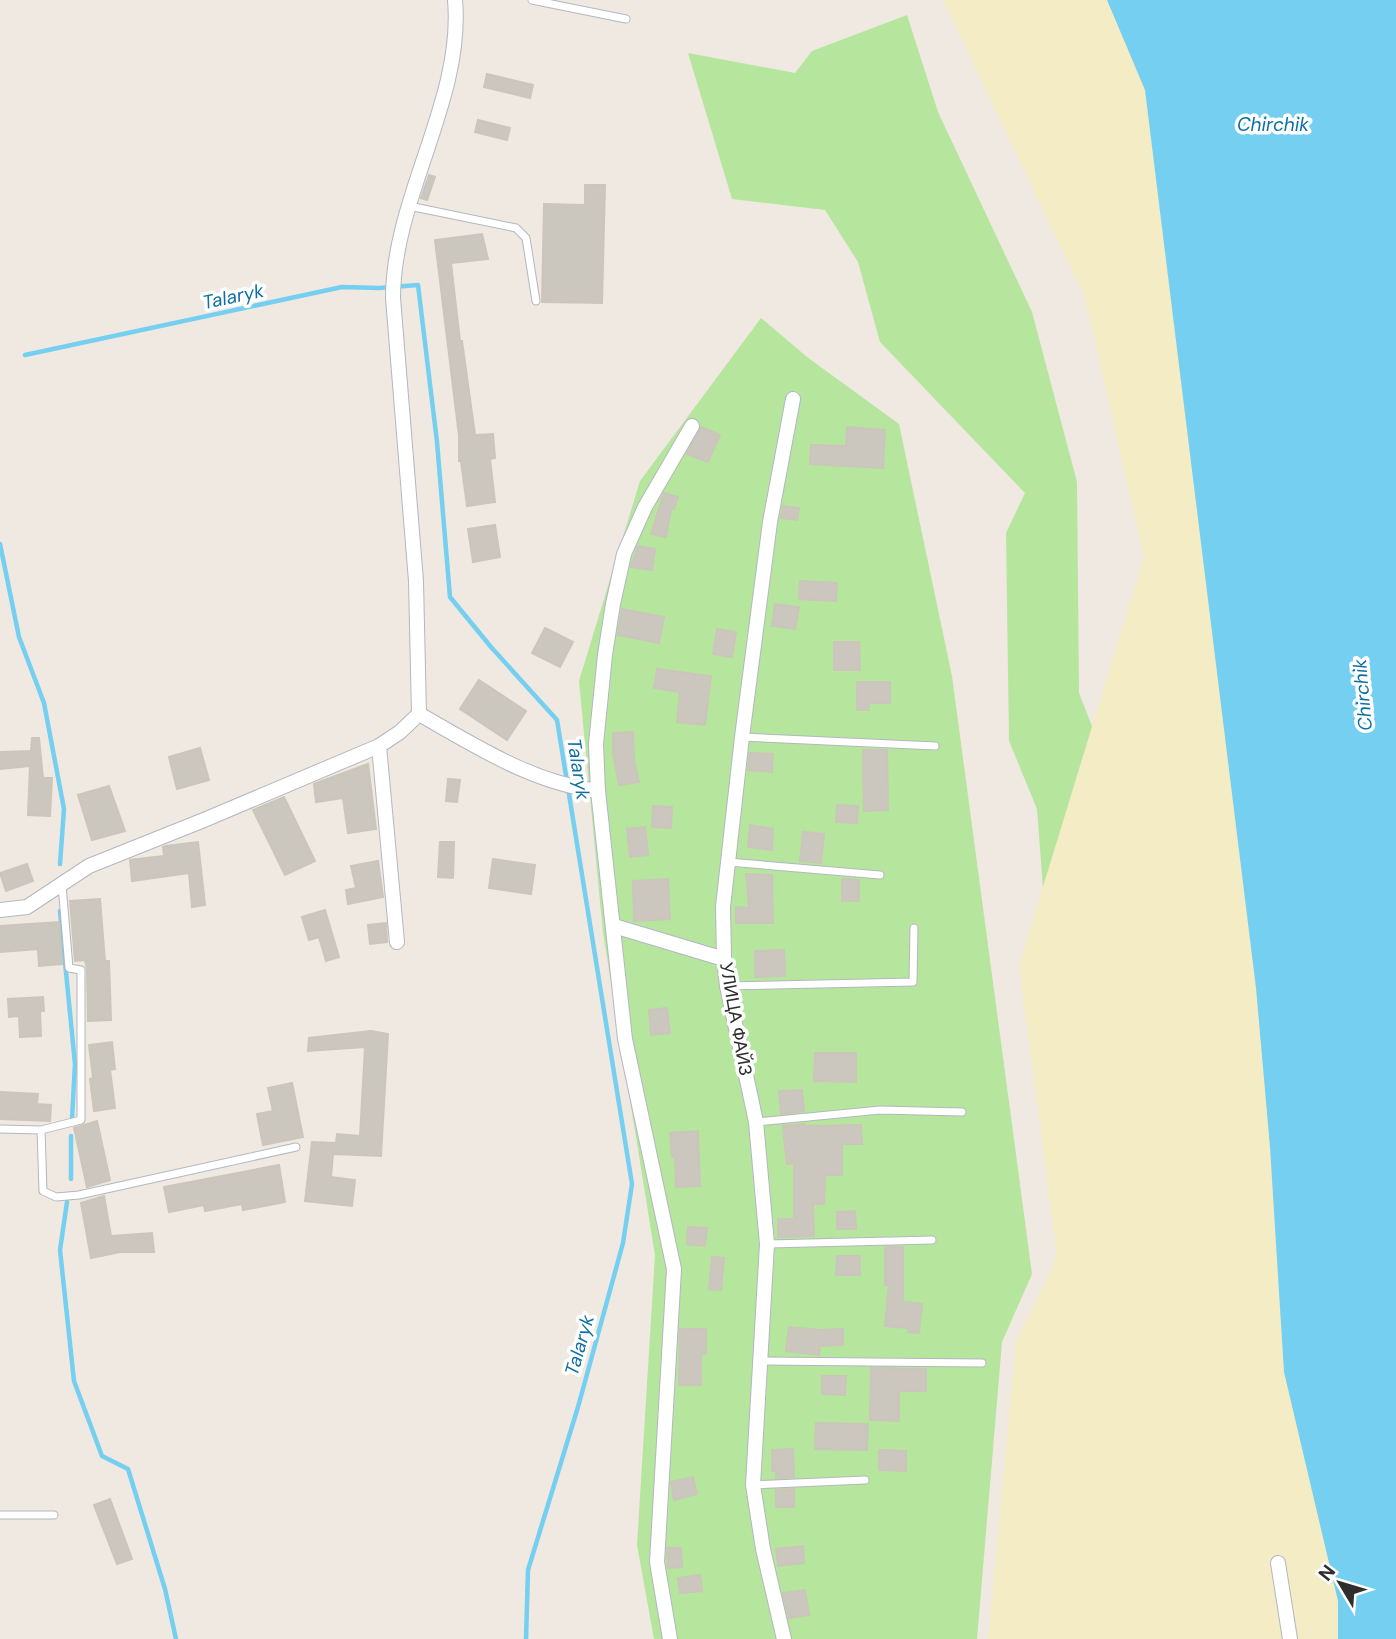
<svg xmlns="http://www.w3.org/2000/svg" width="1396" height="1639" font-family="'DM Sans',sans-serif">
	<rect width="100%" height="100%" fill="#efe9e1"/>
	<!-- green -->
	<path fill="#b6e59e" d="M907 15 938 112 1032 312 1077 482 1079 693 1095 734 1053 1019 1037 809 1009 741 1006 533 1025 493 880 342 858 262 825 210 732 199 688 53 795 73 812 51Z
		M761 318 807 357 899 424 952 676 1032 1274 1002 1342 977 1639H654L637 1545 655 1255 603 933 579 681 640 481Z"/>
	<!-- sand -->
	<path fill="#f3ecc5" d="M943 0H1396V1639H988L1016 1342 1057 1257 1019 965 1144 557 1085 298Z"/>
	<!-- water -->
	<path fill="#75cff0" d="M1107 0H1396V1639H1338V1601L1284 1372 1270 1147 1256 988 1145 90Z"/>
	<g fill="none" stroke-linecap="round" stroke-linejoin="round">
		<!-- stream -->
		<path stroke="#75cff0" stroke-width="4.5" d="M25 355 342 287 379 288 418 285 437 442 450 597 491 647 557 720 632 1184 623 1243 578 1407 528 1570 526 1639
			M0 544 19 637 44 703 64 809 60 864
			M60 911 75 1064 72 1119
			M71 1179V1136
			M67 1202 60 1250 74 1381 102 1456 128 1469 165 1589 176 1639"/>
	</g>
	<!-- building -->
	<path fill="#cbc7bf" stroke="#cbc5ba" stroke-width="2" d="M487 74 533 85 530 98 484 87Z
		M478 120 510 128 507 140 475 132Z
		M429 175 435 177 427 200 421 198Z
		M585 185H605L602 303 542 302 544 204 585 205Z
		M482 234 488 259 451 263 460 341H462L475 435 493 434 495 458 490 459 495 502 467 506 461 461H459V436L435 240Z
		M701 427 720 435 708 462 687 454Z
		M847 427 885 430 883 468 810 464 811 445 846 446Z
		M664 493 678 497 674 509H671L666 537 651 534Z
		M783 506 799 508 797 520 781 518Z
		M495 525 500 557 473 562 468 529Z
		M638 546 655 549 652 570 631 567Z
		M800 581 837 583 836 601 799 599Z
		M775 604 799 607 795 629 772 626Z
		M622 609 664 617 659 643 618 635Z
		M545 628 573 642 560 667 532 653Z
		M717 629 736 632 732 657 713 654Z
		M834 642H859L860 670H834Z
		M657 669 711 676 705 725 677 722 680 692 654 688Z
		M479 680 526 711 507 740 460 709Z
		M857 682H890V703H869V710H857Z
		M633 732 634 761 639 782 619 785 613 753V733Z
		M32 738H39L43 778H52L50 816 28 815 30 766 0 769V752L31 751Z
		M200 748 209 780 177 789 169 757Z
		M863 750H887L888 810 864 811Z
		M750 753 773 754 772 772 748 770Z
		M368 764 376 829 348 833 343 798 316 802 314 784Z
		M448 779 460 780 457 802 446 801Z
		M109 786 125 831 92 840 78 795Z
		M284 797 315 861 285 875 253 810Z
		M837 805 858 806 857 823 836 822Z
		M653 806 672 807 671 828 652 827Z
		M750 825 773 829 772 850 748 847Z
		M645 827 648 855 630 857 627 829Z
		M803 832 824 834 821 863 800 861Z
		M198 842 205 905 192 907 189 873 132 881 130 860 164 856 163 847 166 846Z
		M440 842H454L453 878 438 877Z
		M493 859 535 865 531 894 489 888Z
		M378 861 383 897 348 904 346 890 356 888 351 866Z
		M27 864 33 881 6 891 0 873Z
		M746 874 772 875 773 923H736V907L749 908Z
		M668 879 670 919 634 921 633 881Z
		M842 879 859 880V901H842Z
		M100 899 105 961H109L111 1020 88 1021 87 969 85 960 75 961 70 901Z
		M325 910 339 957 326 961 319 937 309 940 302 917Z
		M59 922 62 964 39 966 38 949 0 952V926Z
		M386 923 387 942 370 944 368 925Z
		M784 950 785 976 755 977V951Z
		M43 997 44 1011H40L41 1036 20 1037 19 1016 9 1017 8 999Z
		M667 1008 670 1033 651 1035 649 1010Z
		M371 1031 388 1034 381 1156 333 1154 331 1177 355 1180 352 1206 305 1201 312 1142 336 1143 337 1134 360 1136 365 1047 308 1051 309 1038Z
		M112 1042 115 1069 110 1070 115 1108 94 1111 90 1079 93 1078 89 1045Z
		M815 1053H856V1082L814 1081Z
		M292 1083 303 1137 263 1145 257 1114 273 1111 268 1088Z
		M802 1090 804 1111 781 1114 779 1091Z
		M0 1092 38 1094 37 1104 51 1105 50 1121 0 1119Z
		M97 1121 110 1180 87 1187 74 1128Z
		M804 1124 805 1126 861 1125 862 1144H842V1175H825L824 1204H813L814 1236 778 1237V1219H794V1163L787 1164 783 1126Z
		M698 1131 700 1186 676 1187 675 1157H672L670 1133Z
		M279 1165 285 1202 243 1210 242 1204 205 1211 204 1205 169 1212 164 1187Z
		M104 1196 111 1236 152 1233 154 1252H120L91 1258 81 1203Z
		M855 1211 856 1229H837V1212Z
		M688 1227 707 1228 705 1246 687 1244Z
		M885 1247H903V1302L922 1304 919 1333 908 1332 909 1328 885 1326 889 1285H885Z
		M837 1256H860V1275H836Z
		M712 1257 724 1258 721 1290 709 1289Z
		M789 1327 820 1330 843 1329V1345L820 1346 819 1355 786 1351Z
		M680 1329H706V1354H701V1385H679Z
		M871 1368 926 1369V1391H899V1421L870 1420Z
		M822 1376H846L845 1395 822 1394Z
		M816 1423 868 1424 867 1450 815 1449Z
		M793 1449 794 1477 776 1478V1471H772V1450Z
		M879 1450 906 1451V1471L879 1470Z
		M693 1477 697 1494 674 1500 671 1482Z
		M794 1489V1507H776V1490Z
		M110 1499 132 1559 117 1564 94 1505Z
		M803 1546 804 1563 778 1566 776 1549Z
		M667 1548H681L682 1567 668 1568Z
		M700 1575 702 1591 680 1593 678 1578Z
		M805 1590 809 1615 789 1618 783 1593Z"/>
	<g fill="none" stroke-linecap="round" stroke-linejoin="round">
		<defs>
			<path id="service" d="M532 0 626 19
				M409 206 516 228 526 238 536 301
				M742 737 935 746
				M728 862 880 875
				M727 986 913 982 914 928
				M757 1122 880 1110 962 1112
				M0 1129 41 1130 43 1191 56 1197 79 1195 296 1147
				M41 1130 81 1120V970L69 968 62 885
				M768 1244 932 1240
				M760 1361 982 1363
				M753 1485 865 1480
				M0 1515H54"/>
			<path id="minor" d="M455 0C464 100 393 197 393 298L416 581 419 714C476 746 532 783 598 791
				M379 746 397 942
				M0 910 27 907 89 866 204 820 379 746 400 732 419 714
				M614 926 724 959
				M1278 1563 1290 1639
				M670 1639 657 1562 674 1269 625 1039 598 791 596 744 605 655 613 604 624 554 645 507 692 426
				M784 1639 763 1549 753 1485 767 1244 756 1122 727 986 724 959 723 907 742 737 770 522 793 399"/>
		</defs>
		<!-- service casing -->
		<use href="#service" stroke="#b4b7c1" stroke-width="9"/>
		<!-- minor casing -->
		<use href="#minor" stroke="#b4b7c1" stroke-width="16"/>
		<!-- service -->
		<use href="#service" stroke="#fff" stroke-width="7"/>
		<!-- minor -->
		<use href="#minor" stroke="#fff" stroke-width="14"/>
	</g>
	<g text-anchor="middle" stroke-width="7" stroke-linejoin="round" paint-order="stroke">
		<!-- street labels -->
		<g font-size="18" fill="#2e2e2e" stroke="#fff">
			<text transform="translate(736 1019) rotate(80)" y="6">УЛИЦА ФАЙЗ</text>
		</g>
		<!-- water labels -->
		<g font-size="19" font-style="italic" fill="#0d6fa3" stroke="#fff">
			<text x="1273" y="131">Chirchik</text>
			<text transform="translate(233 296) rotate(-12)" y="7">Talaryk</text>
			<text transform="translate(1362 695) rotate(-95)" y="7">Chirchik</text>
			<text transform="translate(579 769) rotate(81)" y="7">Talaryk</text>
			<text transform="translate(579 1345) rotate(-74)" y="7">Talaryk</text>
		</g>
	</g>
	<!-- north arrow -->
	<g transform="translate(1340 1583) rotate(308)" stroke="#ffffff" stroke-width="5" paint-order="stroke">
	<path d="M0-5L12 26L0 18L-12 26Z" fill="#2e2e2e"/>
	<text y="-10" font-size="19" font-weight="bold" text-anchor="middle" fill="#2e2e2e">N</text>
	</g>
</svg>
